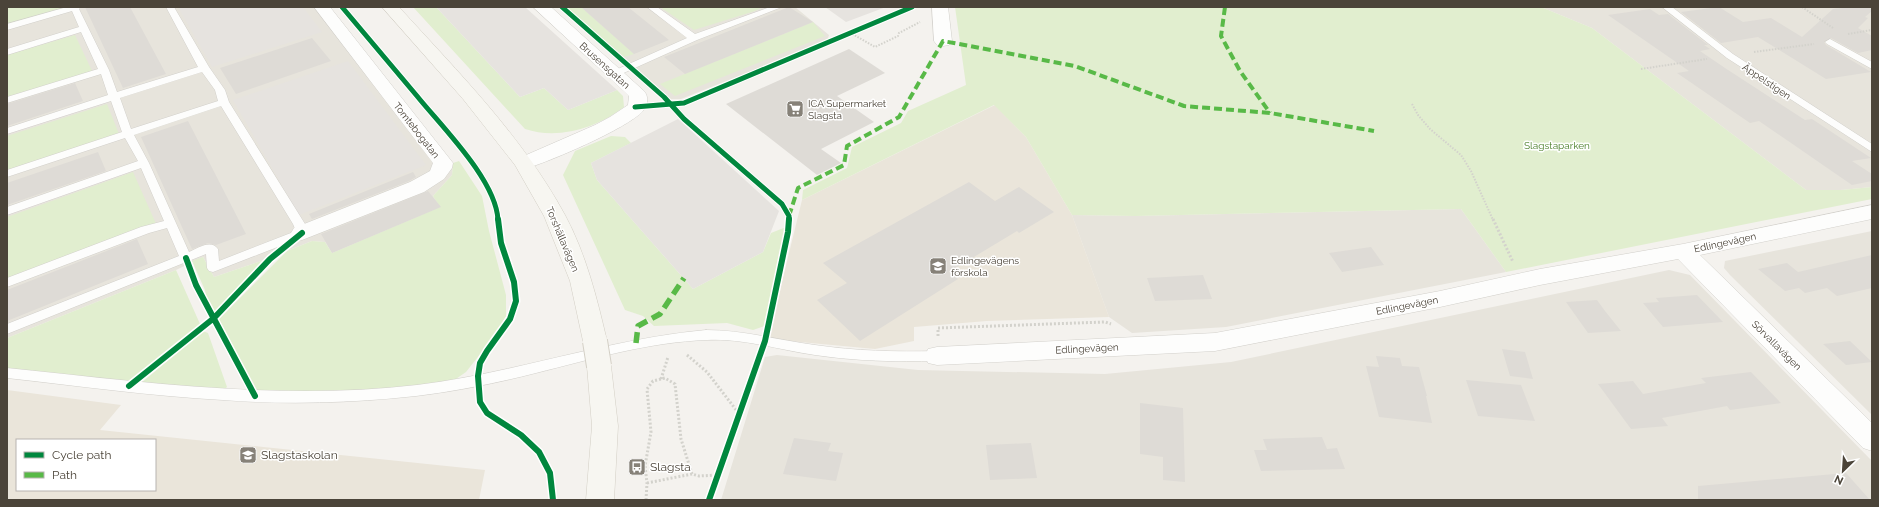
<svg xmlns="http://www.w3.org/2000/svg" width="1879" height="507" font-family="Raleway,sans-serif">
	<rect width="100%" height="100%" fill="#f4f2ee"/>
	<!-- residential -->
	<path fill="#e7e4dc" d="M7 7H327L453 163 452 175 433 196 441 207 332 253 325 242 312 241 264 260 214 277 203 257 176 270 7 338Z
		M566 7H795L829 35 827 41 681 99H671Z
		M1541 7H1872V187L1841 190H1806L1592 28Z
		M1461 209 1506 272 1226 327 1132 333 1109 317 1072 215 1135 216Z
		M1872 231V415L1730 275 1724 268 1725 261Z
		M1669 270 1690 275 1872 461V500H721L765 357 777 355 918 370 1105 374 1231 362Z"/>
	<!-- education -->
	<path fill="#eae5da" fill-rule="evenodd" d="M995 105 1026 137 1072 215 1109 317 987 321 914 327V341L875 349 768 339 802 200Z
		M7 390 121 405 100 430 485 470 479 500H7ZM17 440H155V490H17Z"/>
	<!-- green -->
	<path fill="#e1eecf" d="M7 7H63L64 9 7 25Z
		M413 7H436L520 97 544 88 568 110 617 90 623 96 624 107C597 128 558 140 525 129Z
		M566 7H581L634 54 624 57Z
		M660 7H763L755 11 694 30Z
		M955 7H1541L1592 28 1806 190H1841L1872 187V199L1506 272 1461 209 1135 216 1072 215 1026 137 994 105 802 200 803 190 847 168 852 147 901 123 908 111 966 85Z
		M813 22 825 36 675 96 660 84Z
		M75 35 93 73 7 100V55Z
		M107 104 119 134 7 172V136Z
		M611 136 625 137 631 143 591 163 597 180 693 289 763 252 771 233 786 227 765 326 753 330 727 323 654 326 643 316 625 310 563 175 575 151Z
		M459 161 482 196 489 231 506 295V316L496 334 466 372 453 381 356 392H266L250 389V379L222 326 216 322 287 251 312 241 325 242 332 253 440 207 433 196 452 175 453 163Z
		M133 172 157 226 7 284V217Z
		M203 257 214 277 264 260 213 313H209L205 290 192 261Z
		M176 270 200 324 121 387 7 375V338Z
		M203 331 208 333 227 387 221 393 134 389Z"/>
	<!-- parking -->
	<path fill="#e6e3df" d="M178 7H303L322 32 212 67Z
		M436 7H525L617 90 568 110 544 88 520 97Z
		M825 7H886L846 22Z
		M348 61 426 165 299 215 233 100Z
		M678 119 779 211 763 252 693 289 597 180 591 163Z"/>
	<!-- building -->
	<path fill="#dedbd6" d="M85 7H130L166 74 123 88Z
		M581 7H628L669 40 634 54Z
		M789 7 813 22 685 74 664 57Z
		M1719 7 1743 22 1771 18 1802 37 1833 9 1851 7H1872V11L1865 17 1868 18 1858 28 1872 36V50L1858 53 1831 38 1824 42 1826 45 1871 72 1826 79 1758 37 1721 43 1681 12Z
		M1650 9 1659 15 1668 14 1708 45H1704L1710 49 1700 51 1725 68 1805 120 1812 119 1871 158 1852 161 1872 174V181L1852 185 1759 121 1750 123 1677 73 1689 71 1608 15Z
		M312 38 331 61 236 94 220 68Z
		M849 49 885 73 837 96 874 122 821 149 841 163 817 175 726 104Z
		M75 83 83 101 7 126V104Z
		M188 121 246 234 216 245 208 243 192 249 141 137Z
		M98 152 106 171 7 205V183Z
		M413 172 416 177 409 181 312 219 309 214Z
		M969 182 995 201 1019 187 1054 212 1019 233 1017 231 949 272 958 279 860 341 817 300 847 283 823 263Z
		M428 191 441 207 332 253 321 234Z
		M137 239 148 264 7 321V290Z
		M1371 247 1384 265 1342 272 1329 253Z
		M1872 255V288L1837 296 1827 288 1805 293 1799 288 1785 291 1758 269 1787 263 1798 272Z
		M1203 275 1212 299 1155 301 1147 278Z
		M1697 295 1723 322 1663 327 1643 303 1659 302 1656 298Z
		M1597 300 1605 311 1621 331 1588 333 1566 302Z
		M1850 341 1872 362 1846 365 1823 344Z
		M1502 349 1525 352 1533 379 1510 376Z
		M1376 356 1400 358 1402 366 1419 367 1427 396H1426L1432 423 1379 417 1366 366 1379 367Z
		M1751 372 1781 403 1730 410 1727 406 1662 418 1668 426 1631 429 1598 384 1633 381 1643 394 1706 383 1701 378Z
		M1466 380 1521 385 1535 421 1478 416Z
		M1140 403 1183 408 1185 482 1163 480V457L1140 454Z
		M1322 437 1327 449 1337 448 1345 469 1261 471 1254 450H1267L1263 439Z
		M794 438 831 443 828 451 843 453 836 481 783 474Z
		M1031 443 1037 478 990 480 986 445Z
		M1846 473 1870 500H1698V486Z"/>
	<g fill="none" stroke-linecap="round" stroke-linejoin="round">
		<defs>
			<path id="lane" d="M67 7H81L79 9 109 70 117 92 198 67 166 7H174L209 67 225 90 229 102 305 224 308 233 306 236 213 272 209 271 207 268 206 254 7 334V324L179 256 167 228 149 233 7 287V278L141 227 164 221 141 168 7 215V207L138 161 125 138 7 177V170L122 132 111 101 7 134V128L108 95 101 74 7 103V97L98 69 81 32 7 55V49L79 27 72 11 7 30V24ZM202 72 215 90 218 101 131 129 120 98ZM221 106 293 224 296 231 219 261 218 249C211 239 198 248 189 252L149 163 134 135Z
				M647 7H657L695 34 770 7H782L697 40 617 76H611L609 74 611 72 687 38Z
				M1662 7H1672L1733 54 1872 144V152L1727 58Z
				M1830 39 1872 62V69L1827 44 1825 42Z
				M706 330C743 330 778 340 815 345 855 351 896 352 937 351L942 352 944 356 942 360 937 361C896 362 855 361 815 355 779 350 744 338 707 340 649 342 592 359 536 373 497 383 457 391 416 396 352 403 287 405 223 400 151 396 79 386 7 378V368C143 382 280 401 417 385 515 373 608 339 706 330Z"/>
			<path id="street" d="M314 7H330L453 163 452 168 444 179 424 192 302 240 294 238 291 233 294 228 410 182 430 171 433 163Z
				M533 7H551L644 91C649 97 648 105 643 111 628 128 547 163 524 169L517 167 514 163 517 159 595 125 610 117 628 105 629 96Z
				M932 7H948L952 41 949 45 943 46 937 45 934 41Z
				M1872 205V219L1700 255 1872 423V451L1863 448 1678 259 1540 285 1440 307 1215 351 937 365 928 363 925 356 928 349 937 347 1215 333 1440 291 1540 269 1683 244Z"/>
			<path id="secondary" d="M382 7H399C459 73 522 136 565 215 586 254 597 298 607 341L603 347 595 350 587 347 583 341 570 281 544 216 515 165 463 99Z
				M599 357 608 359 611 366 618 426 614 500H586L592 426 587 366 590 359Z"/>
		</defs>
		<!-- lane casing -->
		<use href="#lane" stroke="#d2d0cb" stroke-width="1"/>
		<!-- street casing -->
		<use href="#street" stroke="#d2d0cb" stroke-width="1"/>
		<!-- secondary casing -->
		<use href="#secondary" stroke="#d3cfc5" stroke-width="1"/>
		<!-- path-far1 -->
		<path stroke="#d3d2cc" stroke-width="2" stroke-dasharray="1.5 1.5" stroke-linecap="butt" d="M1802 7 1833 28
			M1848 34 1872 30
			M843 35H854L875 47 898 36 899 33 920 22
			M1754 52 1814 44
			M1641 69 1707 59
			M1412 104 1418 115 1430 129 1461 155 1471 171 1493 220"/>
		<!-- path -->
		<path stroke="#d3d2cc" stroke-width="3" stroke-dasharray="2 2" stroke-linecap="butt" d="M1493 219 1513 262
			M938 336V328L1105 322 1111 324
			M687 355 707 372 740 415
			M661 379 668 357
			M647 483 692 474
			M646 500 647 483 645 466 651 432 647 389 653 381 665 378 675 384 681 439 692 474 699 476 718 475"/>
		<!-- lane -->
		<use href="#lane" fill="#fdfdfc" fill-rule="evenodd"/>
		<!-- street -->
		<use href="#street" fill="#fdfdfc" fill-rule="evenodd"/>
		<!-- secondary -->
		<use href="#secondary" fill="#f7f6f1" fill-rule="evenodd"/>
		<defs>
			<path id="secondary-bridge" d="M595 341 599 366"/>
		</defs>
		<!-- secondary-bridge casing -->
		<use href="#secondary-bridge" stroke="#d3cfc5" stroke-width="26" stroke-linecap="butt"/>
		<!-- secondary-bridge -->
		<use href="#secondary-bridge" stroke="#f7f6f1" stroke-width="24"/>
		<!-- quiet-far1 -->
		<path stroke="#58b947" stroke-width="4" stroke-dasharray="8 4" stroke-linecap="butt" d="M1225 7 1221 36 1240 71 1270 113
			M789 216 798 188 844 165 847 146 899 117 943 41 1075 66 1184 106 1270 113 1374 131"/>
		<!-- quiet -->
		<path stroke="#58b947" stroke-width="5.5" stroke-dasharray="11 5.5" stroke-linecap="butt" d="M636 343 638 326 660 314 684 278"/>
		<defs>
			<path id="cycleway-far1" d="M342 7C367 37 392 66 417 96 442 127 496 180 498 220
				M562 7 664 97 684 119 782 204 789 216V220
				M635 107 684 103 912 7"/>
			<path id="cycleway" d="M498 219 501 243 514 282 516 301 510 319 487 351 480 363 478 376 480 402 487 413 521 435 539 452 550 473 553 500
				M186 258 196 285 255 396
				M129 386 214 318 270 259 302 233
				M709 500 765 341 788 232 789 219"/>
		</defs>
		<!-- cycleway-far1 casing -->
		<use href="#cycleway-far1" stroke="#fff" stroke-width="7"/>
		<!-- cycleway casing -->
		<use href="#cycleway" stroke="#fff" stroke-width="9"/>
		<!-- cycleway-far1 -->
		<use href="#cycleway-far1" stroke="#00873e" stroke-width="5"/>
		<!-- cycleway -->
		<use href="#cycleway" stroke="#00873e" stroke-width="6"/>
	</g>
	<!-- icons -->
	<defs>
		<symbol id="supermarket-square" viewBox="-11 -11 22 22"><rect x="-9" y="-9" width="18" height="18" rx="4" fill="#868178" stroke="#fff"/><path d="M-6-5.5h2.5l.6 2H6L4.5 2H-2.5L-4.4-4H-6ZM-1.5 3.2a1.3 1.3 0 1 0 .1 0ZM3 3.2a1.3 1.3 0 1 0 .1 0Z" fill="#fff"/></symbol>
		<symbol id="school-square" viewBox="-11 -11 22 22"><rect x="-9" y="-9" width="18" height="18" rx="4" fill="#868178" stroke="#fff"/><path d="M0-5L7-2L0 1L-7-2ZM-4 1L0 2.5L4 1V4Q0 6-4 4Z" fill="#fff"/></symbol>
		<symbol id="bus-square" viewBox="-11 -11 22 22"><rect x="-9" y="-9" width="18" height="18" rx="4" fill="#868178" stroke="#fff"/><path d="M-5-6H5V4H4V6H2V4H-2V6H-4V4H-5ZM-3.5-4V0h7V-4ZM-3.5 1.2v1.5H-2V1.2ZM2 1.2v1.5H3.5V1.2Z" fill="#fff"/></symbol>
	</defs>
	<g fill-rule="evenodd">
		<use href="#supermarket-square" x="785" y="99" width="20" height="20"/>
		<use href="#school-square" x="928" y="256" width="20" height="20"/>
		<use href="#school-square" x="238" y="445" width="20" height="20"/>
		<use href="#bus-square" x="627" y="457" width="20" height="20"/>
	</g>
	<g text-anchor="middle" stroke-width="3" stroke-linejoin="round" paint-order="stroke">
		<!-- street labels -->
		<g font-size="10" fill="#4b4439" stroke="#fff">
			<text transform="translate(605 65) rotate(42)" y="4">Brusensgatan</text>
			<text transform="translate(1767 81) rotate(34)" y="4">Äppelstigen</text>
			<text transform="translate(417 130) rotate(52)" y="4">Tomtebogatan</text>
			<text transform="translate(563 239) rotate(67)" y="4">Torshällavägen</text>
			<text transform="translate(1725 242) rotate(-12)" y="4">Edlingevägen</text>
			<text transform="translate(1407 305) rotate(-11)" y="4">Edlingevägen</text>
			<text transform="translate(1777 345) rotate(45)" y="4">Sörvallavägen</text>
			<text transform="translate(1087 348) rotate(-3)" y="4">Edlingevägen</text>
		</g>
		<!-- poi labels -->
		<g font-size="10" fill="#4b4439" stroke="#fff" text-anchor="start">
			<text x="808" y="107">ICA Supermarket<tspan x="808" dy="12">Slagsta</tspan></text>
			<text x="951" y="264">Edlingevägens<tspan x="951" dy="12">förskola</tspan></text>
		</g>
		<!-- park labels -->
		<g font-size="10" fill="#4a7f2a" stroke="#fff">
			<text x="1557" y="149">Slagstaparken</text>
		</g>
		<!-- near-poi labels -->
		<g font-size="12" fill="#4b4439" stroke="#fff" text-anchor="start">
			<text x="261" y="459">Slagstaskolan</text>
			<text x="650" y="471">Slagsta</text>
		</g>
	</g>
	<!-- border -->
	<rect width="1879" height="507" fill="none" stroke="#4b4439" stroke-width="16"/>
	<!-- legend -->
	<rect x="16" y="439" width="140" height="52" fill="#ffffff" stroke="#b7b4b0"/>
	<rect x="24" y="452" width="20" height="6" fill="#00873e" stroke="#b7b4b0"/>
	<text x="52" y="459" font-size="12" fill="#4b4439">Cycle path</text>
	<rect x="24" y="472" width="20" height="6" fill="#58b947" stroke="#b7b4b0"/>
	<text x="52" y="479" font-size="12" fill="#4b4439">Path</text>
	<!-- north arrow -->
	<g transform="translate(1843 471) rotate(205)" stroke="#ffffff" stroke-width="3" paint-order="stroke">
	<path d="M0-3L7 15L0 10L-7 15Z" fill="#4b4439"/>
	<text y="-6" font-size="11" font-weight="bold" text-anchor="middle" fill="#4b4439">N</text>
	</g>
</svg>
